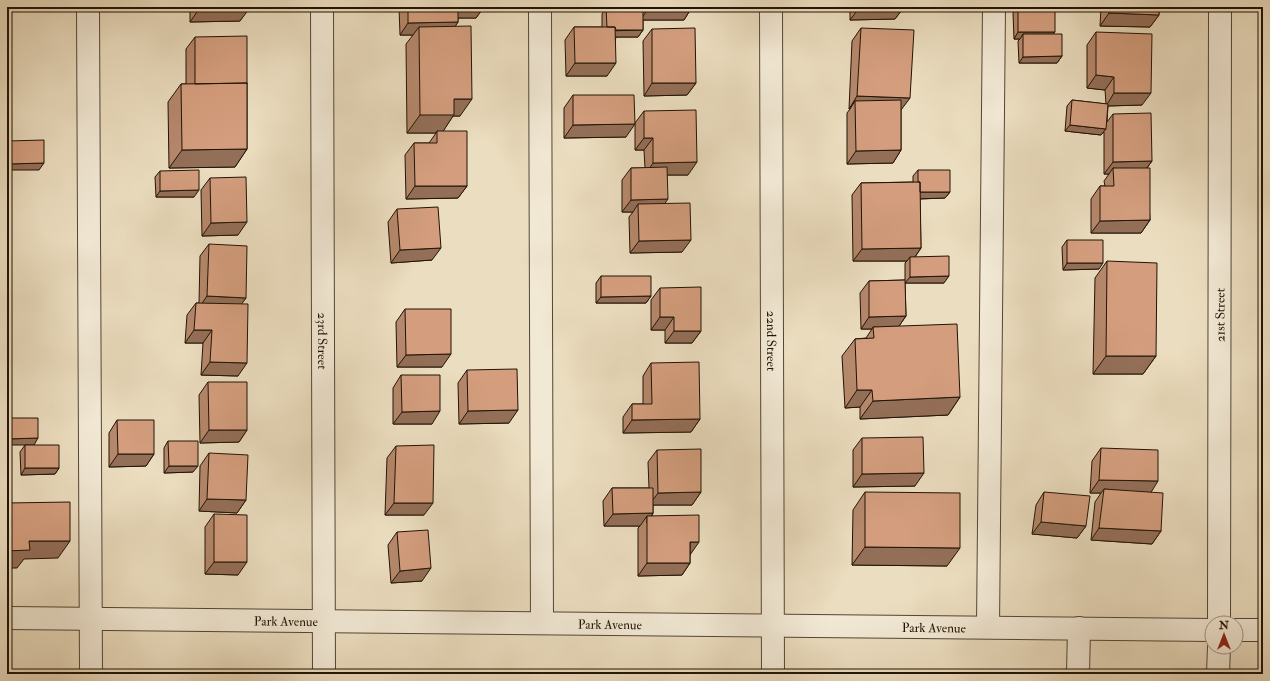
<svg xmlns="http://www.w3.org/2000/svg" width="1270" height="681" font-family="'IM FELL Double Pica',serif">
	<rect width="100%" height="100%" fill="#ebddbf"/>
	<filter id="stains"><feTurbulence type="fractalNoise" baseFrequency=".005" numOctaves="4"/><feColorMatrix values="0 0 0 0 .2 0 0 0 0 .09 0 0 0 0 .02 0 0 0 .5 -.17"/></filter>
	<radialGradient id="worn" r=".72"><stop offset=".6" stop-color="#630" stop-opacity="0"/><stop offset="1" stop-color="#630" stop-opacity=".3"/></radialGradient>
	<g fill="none" stroke-linecap="round" stroke-linejoin="round">
		<defs>
			<g id="minor">
				<path d="M88 7 91 674"/>
				<path id="s1" d="M322 7 324 674"/>
				<path d="M540 7 542 622"/>
				<path id="s2" d="M771 7 773 674"/>
				<path id="s3" d="M7 618 1212 630"/>
				<path id="s4" d="M1219 623 1220 7"/>
				<path d="M988 627 994 7"/>
				<path d="M1236 630H1263"/>
				<path d="M1078 674 1079 628"/>
				<path d="M1218 674 1219 647"/>
			</g>
		</defs>
		<!-- minor casing -->
		<use href="#minor" stroke="#544634" stroke-width="24"/>
		<!-- minor -->
		<use href="#minor" stroke="#f2e9d5" stroke-width="22"/>
	</g>
	<!-- wall -->
	<path fill="#b6886c" stroke="#211305" d="M190 7H249L240 21 190 22Z
		M399 7H484L476 18H458V22L455 26 460 116H453L443 131 467 186 458 198 406 199 405 155 414 143H429L436 133H407L406 44 413 35H400Z
		M640 7H692L684 20H643V30L638 37H616L607 76H566L565 40 574 27H602V14L606 8Z
		M850 7H904L895 19 850 20Z
		M1018 7 1055 32 1053 34 1062 56 1057 63H1019L1018 41 1020 39H1014L1013 13Z
		M1101 7H1159V15L1150 27 1100 26Z
		M861 28 901 110V150L893 163 847 164V113L850 109H849L852 41Z
		M652 29 696 83 687 95 644 96 643 41Z
		M1096 32 1142 105 1108 106 1107 122 1113 114 1152 161 1147 168 1150 220 1141 233H1091V199L1100 186H1105L1104 181 1109 174H1104V132L1101 135 1065 131 1067 106 1072 100 1106 104 1105 90 1087 88V45Z
		M195 37 247 84V149L235 167 169 168 168 102 181 84H186V49Z
		M573 95 626 137 564 138V108Z
		M644 111 688 175H667L664 204 682 252 630 253 629 217 633 212H622V180L631 168H645L644 150H635V123Z
		M918 170 950 192 945 198 920 199 921 248 915 257 944 283H905L906 316 899 326 960 397 948 415 860 419V407L845 408 842 356 855 339 866 338 872 329H861L860 293 869 281 905 280V263L907 261H853L852 195 861 183 913 182V176Z
		M160 171 194 197H156L155 177Z
		M210 178 238 235 202 236 201 190Z
		M397 209 432 260 391 263 388 222Z
		M1067 240 1099 269 1063 270 1062 247Z
		M209 244 246 298 241 304 238 376 201 375 203 343H185L187 315 196 303H199L200 256Z
		M1107 261 1156 356 1143 374H1093L1095 278Z
		M601 276 651 296 646 303H596V283Z
		M660 288 701 331 692 343H665V330H651V300Z
		M405 309 442 367H397L396 322Z
		M651 363 700 419 691 432 623 433V417L632 404H643V376Z
		M467 370 509 423 459 424 458 383Z
		M401 375 432 424H393V388Z
		M208 382 247 430 239 442 200 443 199 395Z
		M117 420 154 454 146 466 109 467V433Z
		M862 438 915 486 853 487V450Z
		M168 441 193 472 164 473V448Z
		M25 445 59 468 55 474 21 475 20 452Z
		M396 446 424 515H385L387 458Z
		M1101 448 1151 492 1161 531 1152 544 1091 540 1095 502 1101 493H1090L1092 461Z
		M657 450 701 492 692 505H653V513L652 516 690 555V563L682 575 638 576V528L640 526H604L603 501 612 488H649L648 462Z
		M209 453 246 500 237 513 199 511 200 466Z
		M865 492 947 566 852 565 853 510Z
		M1044 492 1086 526 1077 538 1032 534 1036 505Z
		M214 514 238 575 205 574V527Z
		M397 532 422 581 391 583 388 545Z"/>
	<!-- shaded-wall -->
	<path fill="#946f58" stroke="#211305" d="M457 7H484L476 18H449Z
		M692 7 684 20H640L649 8Z
		M904 7 895 19 850 20 859 8Z
		M199 9H249L240 21 190 22Z
		M1109 13 1159 15 1150 27 1100 26Z
		M458 22 450 35 419 27 413 35H400L408 23Z
		M643 30 638 37H602L607 31Z
		M1018 32H1055L1050 38 1023 34 1020 39H1014Z
		M1062 56 1057 63H1019L1023 57Z
		M575 63H616L607 76H566Z
		M1096 75 1114 77 1105 90 1087 88Z
		M652 83H696L687 95 644 96Z
		M1114 93H1151L1142 105 1106 106Z
		M857 96 910 98 901 110 855 101 850 109H849Z
		M454 99H472L460 116H453L442 133 437 131 436 133H407L420 115Z
		M635 124 626 137 564 138 573 125Z
		M1070 125 1106 129 1101 135 1065 131Z
		M644 138H653L644 150H635Z
		M247 149 235 167 169 168 182 150Z
		M901 150 893 163 847 164 856 151Z
		M1152 161 1143 173 1113 168 1109 174H1104L1113 162Z
		M697 162 688 175H645L653 163Z
		M44 163 39 170H7V164H8Z
		M415 186H467L458 198 406 199Z
		M199 190 194 197H156L160 191Z
		M918 192H950L945 198 914 199Z
		M668 199 659 212 638 204 633 212H622L631 200Z
		M1150 220 1141 233H1091L1100 221Z
		M247 222 238 235 202 236 211 223Z
		M691 240 682 252 630 253 639 241Z
		M441 248 432 260 391 263 400 250Z
		M921 248 912 261 910 257 907 261H853L862 249Z
		M1067 263H1103L1099 269 1063 270Z
		M949 276 944 283H905L910 277Z
		M207 296 246 298 237 310 198 309Z
		M651 296 646 303H596L601 297Z
		M906 316 897 329 873 327 872 329H861L869 317Z
		M660 317H674L665 330H651Z
		M194 330H212L203 343H185Z
		M674 331H701L692 343H665Z
		M451 354 442 367H397L406 355Z
		M1106 356H1156L1143 374H1093Z
		M210 362 247 363 238 376 201 375Z
		M857 390H872L860 407 845 408Z
		M960 397 948 415 860 419 873 401Z
		M518 410 509 423 459 424 468 411Z
		M440 411 432 424H393L402 412Z
		M700 419 691 432 623 433 632 420Z
		M209 430H247L239 442 200 443Z
		M38 438 34 445H7V439Z
		M118 454H154L146 466 109 467Z
		M169 466H198L193 472 164 473Z
		M25 468H59L55 474 21 475Z
		M924 473 915 486 853 487 862 474Z
		M1099 480 1158 481 1150 494 1104 489 1101 493H1090Z
		M701 492 692 505H649L658 493Z
		M207 499 246 500 237 513 199 511Z
		M394 503H433L424 515H385Z
		M653 513 647 523V516L640 526H604L613 514Z
		M1041 522 1086 526 1077 538 1032 534Z
		M1099 528 1161 531 1152 544 1091 540Z
		M29 541H70L58 558 24 559 17 568H7V551Z
		M690 542H699L690 555Z
		M865 547 960 548 947 566 852 565Z
		M214 562H247L238 575 205 574Z
		M647 563H690L682 575 638 576Z
		M431 568 422 581 391 583 400 571Z"/>
	<!-- building -->
	<path fill="#d49e7e" stroke="#211305" d="M199 7H249V9H199Z
		M408 7H458V22L408 23Z
		M643 7V30H616L615 27H607L606 8Z
		M649 7H692L649 8Z
		M859 7H896L859 8Z
		M1018 7H1055V32H1018Z
		M1109 7H1159V15L1109 13Z
		M471 26 472 99H454V115H420L419 27Z
		M574 27H615L616 63H575Z
		M695 28 696 83H652V29Z
		M861 28 914 30 910 98 857 96Z
		M1096 32 1152 34 1151 93H1114V77L1096 75Z
		M1023 34H1062V56L1023 57Z
		M247 36V84V83L195 84V37Z
		M247 83V149L182 150 181 84Z
		M573 95H634L635 124 573 125Z
		M901 100V150L856 151 855 101Z
		M1072 100 1108 104 1106 129 1070 125Z
		M696 110 697 162 653 163V138H644V111Z
		M1151 113 1152 161 1113 162V114Z
		M437 131H467V186H415L414 143H437Z
		M44 140V163L8 164 7 141Z
		M667 167 668 199 631 200V168Z
		M1113 168H1150V220L1100 221V186H1114Z
		M199 170V190L160 191V171Z
		M918 170H950V192H920V182H918Z
		M246 177 247 222 211 223 210 178Z
		M920 182 921 248 862 249 861 183Z
		M690 203 691 240 639 241 638 204Z
		M438 207 441 248 400 250 397 209Z
		M1067 240H1103V263H1067Z
		M209 244 247 246 246 298 207 296Z
		M949 256V276L910 277V257Z
		M1107 261 1157 263 1156 356H1106Z
		M601 276H651V296L601 297Z
		M905 280 906 316 869 317V281Z
		M701 287V331H674V317H660V288Z
		M196 303 248 304 247 363 210 362 212 330H194Z
		M405 309H451V354L406 355Z
		M957 324 960 397 873 401 872 390H857L855 339 874 338 873 327Z
		M699 362 700 419 632 420V404H652L651 363Z
		M517 369 518 410 468 411 467 370Z
		M401 375H440V411L402 412Z
		M208 382H247V430H209Z
		M7 418H38V438L7 439Z
		M117 420H154V454H118Z
		M923 437 924 473 862 474V438Z
		M168 441H198V466H169Z
		M25 445H59V468H25Z
		M434 445 433 503H394L396 446Z
		M1101 448 1158 450V481L1099 480Z
		M701 449V492L658 493 657 450Z
		M209 453 248 455 246 500 207 499Z
		M612 488H653V513L613 514Z
		M1104 489 1163 493 1161 531 1099 528Z
		M865 492 960 493V548L865 547Z
		M1044 492 1090 496 1086 526 1041 522Z
		M70 502V541H29L30 550 7 551V503Z
		M214 514 247 515V562H214Z
		M699 515V542H690V563H647V516Z
		M428 530 431 568 400 571 397 532Z"/>
	<g text-anchor="middle" stroke-width="3.5" stroke-linejoin="round" paint-order="stroke">
		<!-- street labels -->
		<g font-size="13" fill="#211305" stroke="#f2e9d5">
			<text dy="5" stroke="none"><textPath href="#s4" startOffset="308">21st Street</textPath></text>
			<text dy="5" stroke="none"><textPath href="#s2" startOffset="334">22nd Street</textPath></text>
			<text dy="5" stroke="none"><textPath href="#s1" startOffset="334">23rd Street</textPath></text>
			<text dy="5" stroke="none"><textPath href="#s3" startOffset="279">Park Avenue</textPath></text>
			<text dy="5" stroke="none"><textPath href="#s3" startOffset="603">Park Avenue</textPath></text>
			<text dy="5" stroke="none"><textPath href="#s3" startOffset="927">Park Avenue</textPath></text>
		</g>
	</g>
	<!-- margin -->
	<rect width="1270" height="681" fill="none" stroke="#ebddbf" stroke-width="24"/>
	<rect x="8" y="8" width="1254" height="665" fill="none" stroke="#211305" stroke-width="2"/>
	<rect x="12" y="12" width="1246" height="657" fill="none" stroke="#211305"/>
	<!-- north arrow -->
	<g transform="translate(1224 635)"><circle r="19" fill="#f2e9d5" stroke="#9e9382"/>
	<path d="M0-3L7 15L0 10L-7 15Z" fill="#8f2418"/>
	<text y="-6" font-size="11" font-weight="bold" text-anchor="middle" fill="#211305">N</text>
	</g>
	<rect width="100%" height="100%" filter="url(#stains)"/>
	<rect width="100%" height="100%" fill="url(#worn)"/>
</svg>
